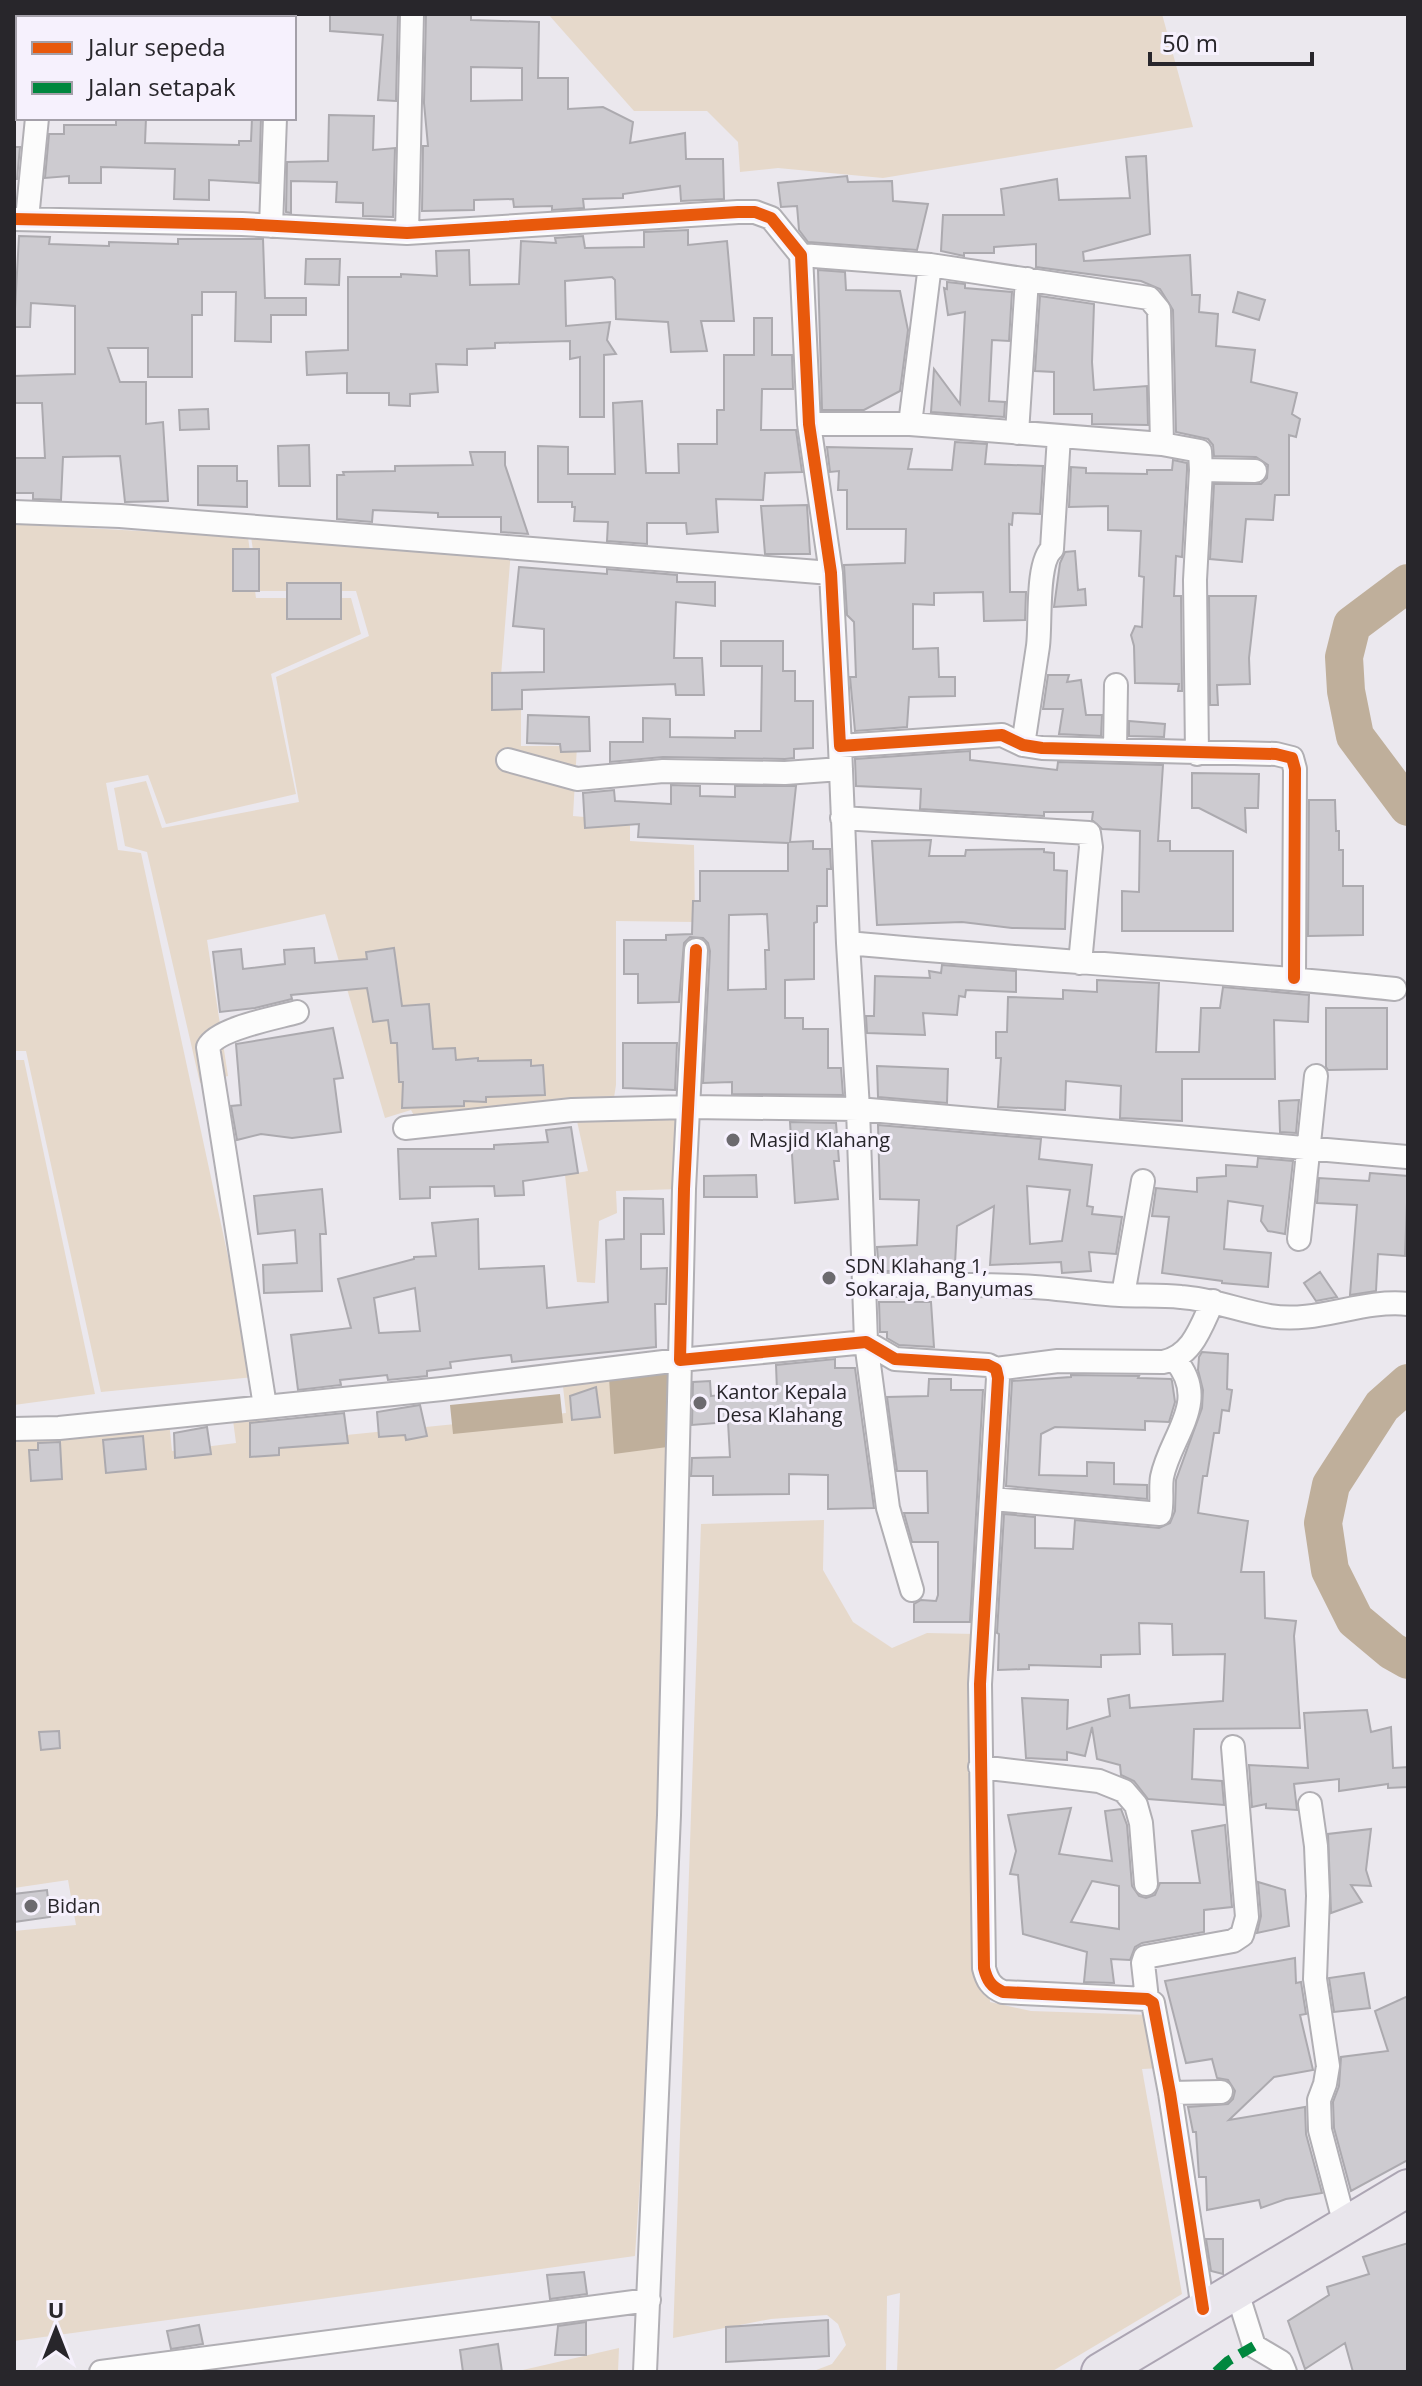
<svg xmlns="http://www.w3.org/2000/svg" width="1422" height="2386" font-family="'Open Sans',sans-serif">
	<rect width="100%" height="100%" fill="#ebe8ee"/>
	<!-- green -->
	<path fill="#e6d9cb" d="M548 14H1162L1193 127 883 178 778 168 740 172 738 142 707 111H634Z
		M14 524 248 537 256 598H351L361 634 271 674 296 794 166 824 148 775 106 783 118 850 141 853 254 1377 101 1392 26 1051H14Z
		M250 530 511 550 499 701H521V746H577L573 816 630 821V841L694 845 695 922 616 921V1085L613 1104 675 1107 680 1189 616 1191 617 1213 599 1221 595 1283 577 1282 565 1175 588 1171 573 1103 419 1125 411 1110 385 1118 325 914 207 940 228 1076 200 1083 147 852 125 846 114 788 146 781 162 828 299 802 276 677 369 636 356 591H259Z
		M14 1060H24L95 1394 14 1405Z
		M678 1365 664 1816 635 2256 14 2341V1931L76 1925 68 1880 14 1888V1437L169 1421 172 1451 236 1443 231 1405 269 1402 277 1442 566 1413 562 1378Z
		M824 1520 823 1570 853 1622 892 1648 927 1633 976 1634 980 1805 990 2002 1031 2011 1150 2015 1163 2068 1142 2069 1182 2294 1051 2372H897L900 2293 887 2296 886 2372H811L832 2364 846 2345 838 2324 827 2315 771 2319 673 2338 701 1524Z
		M619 2348 618 2372H514Z"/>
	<!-- water -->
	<path fill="#bfaf9b" d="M673 1369 675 1446 614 1454 609 1378Z
		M560 1394 563 1423 453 1434 450 1405Z"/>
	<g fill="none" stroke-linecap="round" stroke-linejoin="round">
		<!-- river -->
		<path stroke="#bfaf9b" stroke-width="38" d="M1408 583 1352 625 1344 657 1346 691 1355 736 1408 807
			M1408 1383 1382 1406 1331 1485 1323 1523 1330 1570 1355 1620 1392 1651 1408 1660"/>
	</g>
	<!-- building -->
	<path fill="#cdcbd0" stroke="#acaaaf" stroke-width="2" fill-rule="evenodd" d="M330 14H398L396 101 378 100 383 35 330 31Z
		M426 14H471V20L539 22 538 78H568V109L603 107 633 122 630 143 685 133 686 159H723L724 199 681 201 680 186 623 194V198L583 199 584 208 552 210V206L514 207 513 199 474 200V210L422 211 423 146H428L424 103ZM471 67 522 68V100L471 101Z
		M329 115 374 116 373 150 395 148 393 217 363 216V203L336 202 337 182 291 181V213L286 212 287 162 328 161Z
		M116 118H146L145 143 239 145V141H251L252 118H261L259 183 209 180V200L174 199 175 169 101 167V183H69V176L45 178 49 134H64V125H116Z
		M14 147H20L17 179H14Z
		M1146 156 1150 234 1083 252 1084 261 1190 255 1192 295H1200L1199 312 1218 314 1216 346 1255 350 1251 382 1297 393 1292 414 1300 419 1296 437 1289 435V495H1275L1273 520 1246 519 1242 562 1210 559 1214 484H1261L1267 478 1268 465 1256 457 1214 456 1213 445 1208 439 1176 432 1173 310 1160 289 1141 281 1036 267V244L994 247V253H964V256L941 251 943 215H1004L1001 189 1057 179 1059 200 1130 198 1126 157Z
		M847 176 848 182 892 181 893 201 928 204 917 250 808 242 799 230 797 206 781 207 778 183Z
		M688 230V245L727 241 734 321H701L707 351 671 352 668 322 616 319 615 280 612 277 565 281 566 326 610 322 607 340 616 354 604 355V417H580V357L570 359V341L495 343V348L467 349V365L436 364 438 392 410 394V406L389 405V393H347V373L307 375 306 352 348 350V277H401V274L437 276 436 251 469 250 470 285 519 284 521 241 556 243 555 238 583 236 585 248 644 247V232Z
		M19 236 50 237 49 244 109 246V242L178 244V239H263L265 298H306V315H271V342L235 341 236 292H202V315H192V377H148V348H108L120 382H146V424L163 422 168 501 125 502 120 456 63 457 61 500 33 499V493H14V458H45L42 403H14V376L75 374V306L31 303 30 327H14Z
		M306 259H340L339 285 305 284Z
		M818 270 845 272 846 290 900 291 908 330 900 391 864 410H822Z
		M947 282 965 284V288L1012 292 1009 341 992 340 989 401 1005 402 1004 417 931 412 934 369 960 404 965 312 948 315 944 288 947 289Z
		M1238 292 1265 300 1259 320 1233 312Z
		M1040 296 1094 304 1092 362 1094 390 1147 386 1148 425 1092 424V414H1054V372L1035 371Z
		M754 318H772V355H792L793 389H762L761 430H796L802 472 765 473 763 500 716 499 718 532 687 534 686 523H647V544L607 541 608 522 574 521 575 507H572V502H538V446L568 447V474H615L613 403 642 401 646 473H679L678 444H717V410H724V355H754Z
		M208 409 209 429 180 430 179 410Z
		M955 442 987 444 985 464 1043 466 1040 514 1013 513 1012 525 1009 524 1010 592H1026L1025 620 984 621 983 592 934 593V605L913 604V649L938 648 939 677H955V696L909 697 907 727 855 731 850 677H856L854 622 847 615 844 565 905 563 906 529H847V490H838L839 471 830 472 827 447 912 449 908 469 952 470Z
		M309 445 310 486H279L278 446Z
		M470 452H505V465L528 534 501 532V517H438V513L373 510 372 522 337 519V475H344L343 472 395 471V466L473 465Z
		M1173 460 1187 463V470L1182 557 1176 556 1174 596H1181L1182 691H1178L1179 684 1135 683 1134 646 1131 635 1135 626 1142 627 1144 577 1139 576 1141 531 1108 530V506L1069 507 1071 467 1086 468V473L1147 474V470H1172Z
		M198 466H237V481H247V507L198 505Z
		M807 505 810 554H765L761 506Z
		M233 549H259V591H233Z
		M1075 551 1078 590 1085 589 1086 605 1054 607 1060 563 1065 552Z
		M519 567 607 574V569L677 575V582H715V606L676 602 674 658H702L704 695H676L675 684 522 690V709L492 710V673L544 672V629L513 626Z
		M287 583H341V619H287Z
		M1209 596H1256L1249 658 1250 684 1217 685 1218 705H1210Z
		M721 641H783V671H795V701H813V748L794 749V758L785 759 663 757 610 762V742H643V718L670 719V737L735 738V731H761L762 666H721Z
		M1048 675H1069L1067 682 1081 680 1086 715H1102L1101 736 1059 734 1063 709H1043Z
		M528 715 589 717 590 751 561 752 560 744 527 743Z
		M1129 721 1165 724 1164 737 1129 736Z
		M970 751V760L1057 770 1058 762 1163 765 1158 841H1170V851H1233V931H1122V891L1139 892 1140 831 1102 829 1092 820 1093 812H1044V816L920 809 921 789 856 786 855 759Z
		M1192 773 1259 774 1258 808H1245L1246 832 1199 808H1192Z
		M671 785 700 786V796L735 797V786H796L790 842 813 841V849H830L831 869H827V906H817V922L814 923V979L785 980V1018H803V1029H828V1068H841L843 1095 732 1094V1082L703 1083 710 951 708 943 703 938 690 937 684 943 679 1002 638 1003V974H624V940H666V935L692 934 693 901H700V871H788V843L638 837 639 824 585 828 583 793 614 790 615 801 671 804ZM767 914 769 950H765L766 989 728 990 729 915Z
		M1309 800H1335L1336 831H1339V850H1343V886H1363V935L1308 936Z
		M931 840 929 856H965L966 850 1044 849V852L1054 853V870L1067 871 1065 929 1012 928 962 922 877 925 872 841Z
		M314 948 315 963 367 959 366 952 394 948 402 1006 429 1004 433 1049 455 1048 456 1060 478 1058V1061L531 1060V1066L543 1065 545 1095 486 1097V1102L464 1101V1106L402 1108 403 1082H399L397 1043H391L388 1020 373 1022 367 988 291 995 292 999 255 1008 220 1012 213 952 241 949 243 969 285 964 284 950Z
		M942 965 1016 971V992L966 990 965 997 959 996 957 1015 923 1013 925 1035 867 1033 866 1016H874L875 976 930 978 929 971 941 973Z
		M1097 980 1159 983 1156 1052H1199L1201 1008H1220L1223 987 1309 995 1308 1022 1274 1020 1275 1079H1182V1121L1120 1118 1121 1086 1066 1081 1065 1110 998 1107 1001 1058H996V1032H1007L1008 997 1063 999V990L1097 992Z
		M1326 1008H1387V1069L1328 1070 1326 1067Z
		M333 1028 343 1078 334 1079 341 1132 292 1138 261 1134 237 1140 231 1106 241 1105 236 1044Z
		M623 1043H677L675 1090 623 1088Z
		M877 1066 948 1069 947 1103 878 1097Z
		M1299 1100 1296 1133 1280 1132 1279 1101Z
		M790 1122 836 1123 839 1161H834L838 1199 795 1203Z
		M878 1125 1041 1139 1039 1159 1092 1165 1087 1206 1093 1207 1092 1214 1122 1217 1116 1254 1089 1252 1091 1271 1062 1273 1061 1262 990 1265 994 1206 957 1226 955 1264 911 1262V1271H879L877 1247 917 1245 919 1200 880 1199ZM1027 1186 1070 1190 1062 1241 1030 1244Z
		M571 1127 578 1173 523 1181 524 1195 495 1196 494 1186 430 1187V1198L400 1199 398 1149H494V1145L548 1142 546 1130Z
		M1258 1158 1293 1161 1285 1234 1268 1231 1261 1221 1263 1206 1228 1201 1224 1249 1271 1253 1268 1287 1222 1283V1281L1162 1273 1169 1217 1152 1216 1156 1188 1197 1192V1178L1226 1176V1165L1257 1167Z
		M1370 1173 1408 1176 1405 1256 1378 1254 1376 1291 1350 1295 1357 1205 1317 1203 1319 1178 1369 1181Z
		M756 1175 757 1197H704V1176Z
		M322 1189 326 1234H320L322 1291 264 1293 263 1265 297 1263 295 1230 258 1234 254 1196Z
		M624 1198 663 1199 664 1234H641V1269L667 1268 666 1304H655L656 1347 512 1362 511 1355 474 1359 450 1362 451 1368 427 1371V1376L388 1380 387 1375 340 1380 341 1385 298 1390 291 1335 351 1328 338 1279 414 1259V1257L436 1256 432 1223 478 1219 479 1269 544 1266 547 1308 608 1302 606 1240 624 1239ZM415 1288 420 1331 379 1333 374 1298Z
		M1320 1272 1337 1297 1316 1301 1304 1283Z
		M879 1302H931L934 1347 899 1345 887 1338V1332H880Z
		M1202 1352 1228 1354 1227 1389 1232 1390 1229 1411 1222 1410 1219 1433H1214L1207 1476H1203L1198 1513 1248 1521 1241 1572H1264L1265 1618 1296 1621 1294 1636 1300 1728 1194 1729 1192 1779 1222 1781 1224 1805 1148 1799 1134 1781 1121 1775 1120 1765 1097 1759 1092 1727 1085 1756 1067 1752V1760L1026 1758 1022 1698 1068 1700 1067 1729 1110 1716 1108 1699 1129 1695 1130 1708 1223 1701 1225 1654 1173 1655 1172 1624 1139 1623 1140 1654 1101 1655V1667L1029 1665V1669L998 1670 999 1634 997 1633 1004 1514 1035 1517V1548L1073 1549 1075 1520 1159 1528 1170 1523 1175 1511 1176 1480 1202 1408 1203 1390 1198 1370 1199 1357Z
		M835 1359V1368H855L874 1508 828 1509V1475L789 1474V1494L713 1495V1476H691L692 1458 730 1457 728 1422 692 1425 693 1382 710 1381 711 1396 777 1391 776 1365Z
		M1071 1375 1139 1376 1138 1378 1171 1379 1172 1381 1175 1402 1169 1422 1145 1421V1430L1055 1427 1041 1434 1039 1475 1087 1476V1462L1114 1463V1484L1147 1485V1499L1006 1486 1012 1381 1071 1377Z
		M929 1379H951V1390H983L970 1622H914V1604L921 1600 936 1601 938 1595V1542H912L904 1513H928L927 1471H897L887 1397 928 1396Z
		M596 1387 600 1417 572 1420 570 1396Z
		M420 1405 427 1436 406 1440 405 1435 379 1437 377 1412Z
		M344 1413 348 1443 279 1448V1455L250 1457V1423Z
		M207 1427 211 1454 175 1458 174 1433Z
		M143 1436 146 1469 106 1473 103 1440Z
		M60 1442 62 1479 31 1481 29 1450H38V1443Z
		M1367 1710 1371 1732 1391 1727 1393 1768 1408 1767V1787L1388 1788V1784L1339 1791V1779L1294 1784 1297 1810 1266 1808V1804L1252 1807 1249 1765 1308 1768 1304 1713Z
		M59 1731 60 1748 41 1750 39 1732Z
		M1071 1808 1059 1854 1112 1861 1105 1811 1121 1809 1127 1825 1132 1886 1139 1896 1146 1898 1155 1895 1160 1883H1200L1192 1831 1225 1825 1232 1907 1204 1910V1932L1142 1943 1135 1947 1130 1960 1111 1959 1114 1983 1084 1982 1087 1952 1023 1934 1018 1875 1010 1874 1016 1851 1008 1815ZM1092 1881 1119 1886V1929L1071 1922Z
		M1371 1829 1366 1870 1371 1886 1351 1885 1362 1902 1331 1913 1328 1834Z
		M1258 1882 1285 1890 1289 1926 1257 1933 1261 1916Z
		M47 1890 50 1917 14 1922V1894Z
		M1295 1958 1296 1983 1301 1982 1306 2014 1300 2015 1313 2070 1274 2077 1229 2120 1305 2107 1306 2134 1322 2193 1286 2199 1261 2208 1259 2200 1207 2210 1206 2177H1199L1196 2132H1193L1188 2107 1228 2104 1233 2099 1235 2091 1228 2080 1217 2078 1212 2059 1186 2063 1165 1981Z
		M1364 1973 1370 2008 1334 2012 1329 1978Z
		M1408 1996V2160L1351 2191 1334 2128 1333 2102 1339 2086 1341 2057 1388 2051 1375 2011Z
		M1206 2239H1223V2274L1211 2271Z
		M1408 2243V2372H1353L1345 2343 1305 2369 1288 2321 1329 2295 1327 2287 1369 2274 1363 2257Z
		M584 2272 587 2294 550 2299 547 2275Z
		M828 2320 829 2356 726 2362V2327Z
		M586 2322V2355H555L558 2326Z
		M199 2325 203 2344 171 2349 167 2331Z
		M498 2344 502 2372H463L460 2350Z"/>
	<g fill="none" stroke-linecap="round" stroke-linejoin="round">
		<defs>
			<path id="minor" d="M14 219 242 224 407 233 738 212H755L771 218 801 255 809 424 831 573 840 746 1002 735 1023 745 1042 748 1276 754 1292 758 1295 769 1294 978
				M27 219 37 118
				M271 226 275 118
				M407 233 412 14
				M801 255 930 265 1149 298 1159 310 1162 444
				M809 424H910L1162 444 1200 451 1201 470 1255 471
				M910 424 930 265
				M1017 433 1027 279
				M14 512 120 516 831 573
				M1023 745C1028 712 1033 679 1038 646 1041 623 1036 563 1052 549L1059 436
				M840 746 848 943C1030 960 1213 970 1395 989
				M1115 750 1116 685
				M1197 754 1195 580 1201 470
				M508 760 577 779 663 771 785 773 841 769
				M842 818 1089 833 1091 847 1080 963
				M848 943 858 1109 866 1342 888 1508 912 1590
				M696 950 684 1189 680 1360 866 1342 895 1359 988 1365 996 1369 998 1378 980 1684 984 1968C987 1980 991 1987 1003 1992L1147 1999 1153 2003 1170 2093 1203 2309
				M405 1128 572 1110 689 1107 858 1109 1407 1157
				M1299 1239 1316 1076
				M865 1285C916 1285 966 1284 1017 1286 1052 1287 1086 1293 1120 1295 1140 1296 1161 1295 1181 1297 1212 1299 1240 1311 1270 1316 1317 1324 1361 1299 1408 1304
				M1123 1295 1143 1181
				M996 1369 1058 1361 1163 1362C1193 1356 1201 1326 1213 1301
				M265 1406 208 1047C218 1028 276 1018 297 1012
				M14 1429 59 1428 442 1389 680 1360 669 1815 645 2372
				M992 1499 1160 1514C1163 1502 1160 1489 1162 1477 1170 1436 1211 1401 1175 1360
				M980 1767 1099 1781 1124 1791 1136 1805 1141 1823 1146 1884
				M1310 1804 1316 1846 1318 1896 1315 1979 1328 2066 1325 2084 1319 2100 1320 2130 1345 2225
				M1147 1999 1143 1963 1145 1957 1233 1941 1242 1935 1247 1917 1233 1747
				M1170 2093 1221 2092
				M1236 2289 1254 2346 1281 2362 1285 2372
				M101 2372 649 2300"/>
			<path id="primary" d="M1100 2372 1408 2188"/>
		</defs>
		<!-- minor casing -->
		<use href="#minor" stroke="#b1afb4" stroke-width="26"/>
		<!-- primary casing -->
		<use href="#primary" stroke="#aca5b3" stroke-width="40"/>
		<!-- minor -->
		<use href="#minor" stroke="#fcfcfc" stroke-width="22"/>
		<!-- primary -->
		<use href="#primary" stroke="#e9e6ec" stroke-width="36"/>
		<!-- quiet -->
		<path stroke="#00873e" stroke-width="10" stroke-dasharray="20 10" stroke-linecap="butt" d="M1216 2372 1228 2361 1254 2346"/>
		<defs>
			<path id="cycleway" d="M14 219 242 224 407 233 738 212H755L771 218 801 255 809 424 831 573 840 746 1002 735 1023 745 1042 748 1276 754 1292 758 1295 769 1294 978
				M696 950 684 1189 680 1360 866 1342 895 1359 988 1365 996 1369 998 1378 980 1684 984 1968C987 1980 991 1987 1003 1992L1147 1999 1153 2003 1170 2093 1203 2309"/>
		</defs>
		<!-- cycleway casing -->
		<use href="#cycleway" stroke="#f6f1fd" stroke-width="17"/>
		<!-- cycleway -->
		<use href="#cycleway" stroke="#e8590c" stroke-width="12"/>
	</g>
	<!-- markers -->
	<g fill="#6c6a6f" stroke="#f6f1fd" stroke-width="3">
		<circle cx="733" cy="1140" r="8"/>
		<circle cx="829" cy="1278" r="8"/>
		<circle cx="700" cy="1403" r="8"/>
		<circle cx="31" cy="1906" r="8"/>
	</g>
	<g text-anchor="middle" stroke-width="6" stroke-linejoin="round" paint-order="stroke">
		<!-- poi labels -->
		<g font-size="20" fill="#28262b" stroke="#f6f1fd" text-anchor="start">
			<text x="749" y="1147">Masjid Klahang</text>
			<text x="845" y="1273">SDN Klahang 1,<tspan x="845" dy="23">Sokaraja, Banyumas</tspan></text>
			<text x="716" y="1399">Kantor Kepala<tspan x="716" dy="23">Desa Klahang</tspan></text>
			<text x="47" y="1913">Bidan</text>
		</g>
	</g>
	<!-- border -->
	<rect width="1422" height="2386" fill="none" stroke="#28262b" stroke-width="32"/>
	<!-- legend -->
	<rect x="16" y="16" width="280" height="104" fill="#f6f1fd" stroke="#a4a0a9" stroke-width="2"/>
	<rect x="32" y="42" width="40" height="12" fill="#e8590c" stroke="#a4a0a9" stroke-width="2"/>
	<text x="88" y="56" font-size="24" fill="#28262b">Jalur sepeda</text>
	<rect x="32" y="82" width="40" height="12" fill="#00873e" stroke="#a4a0a9" stroke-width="2"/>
	<text x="88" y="96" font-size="24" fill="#28262b">Jalan setapak</text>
	<!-- north arrow -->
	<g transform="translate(56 2330)" stroke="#f6f1fd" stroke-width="6" paint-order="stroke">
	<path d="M0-6L14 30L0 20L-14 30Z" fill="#28262b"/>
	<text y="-12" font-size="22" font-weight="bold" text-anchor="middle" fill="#28262b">U</text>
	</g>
	<!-- scale -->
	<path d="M1150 52v12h162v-12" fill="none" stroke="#28262b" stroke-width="4"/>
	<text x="1162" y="52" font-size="24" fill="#28262b" stroke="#f6f1fd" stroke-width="6" paint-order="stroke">50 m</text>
</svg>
